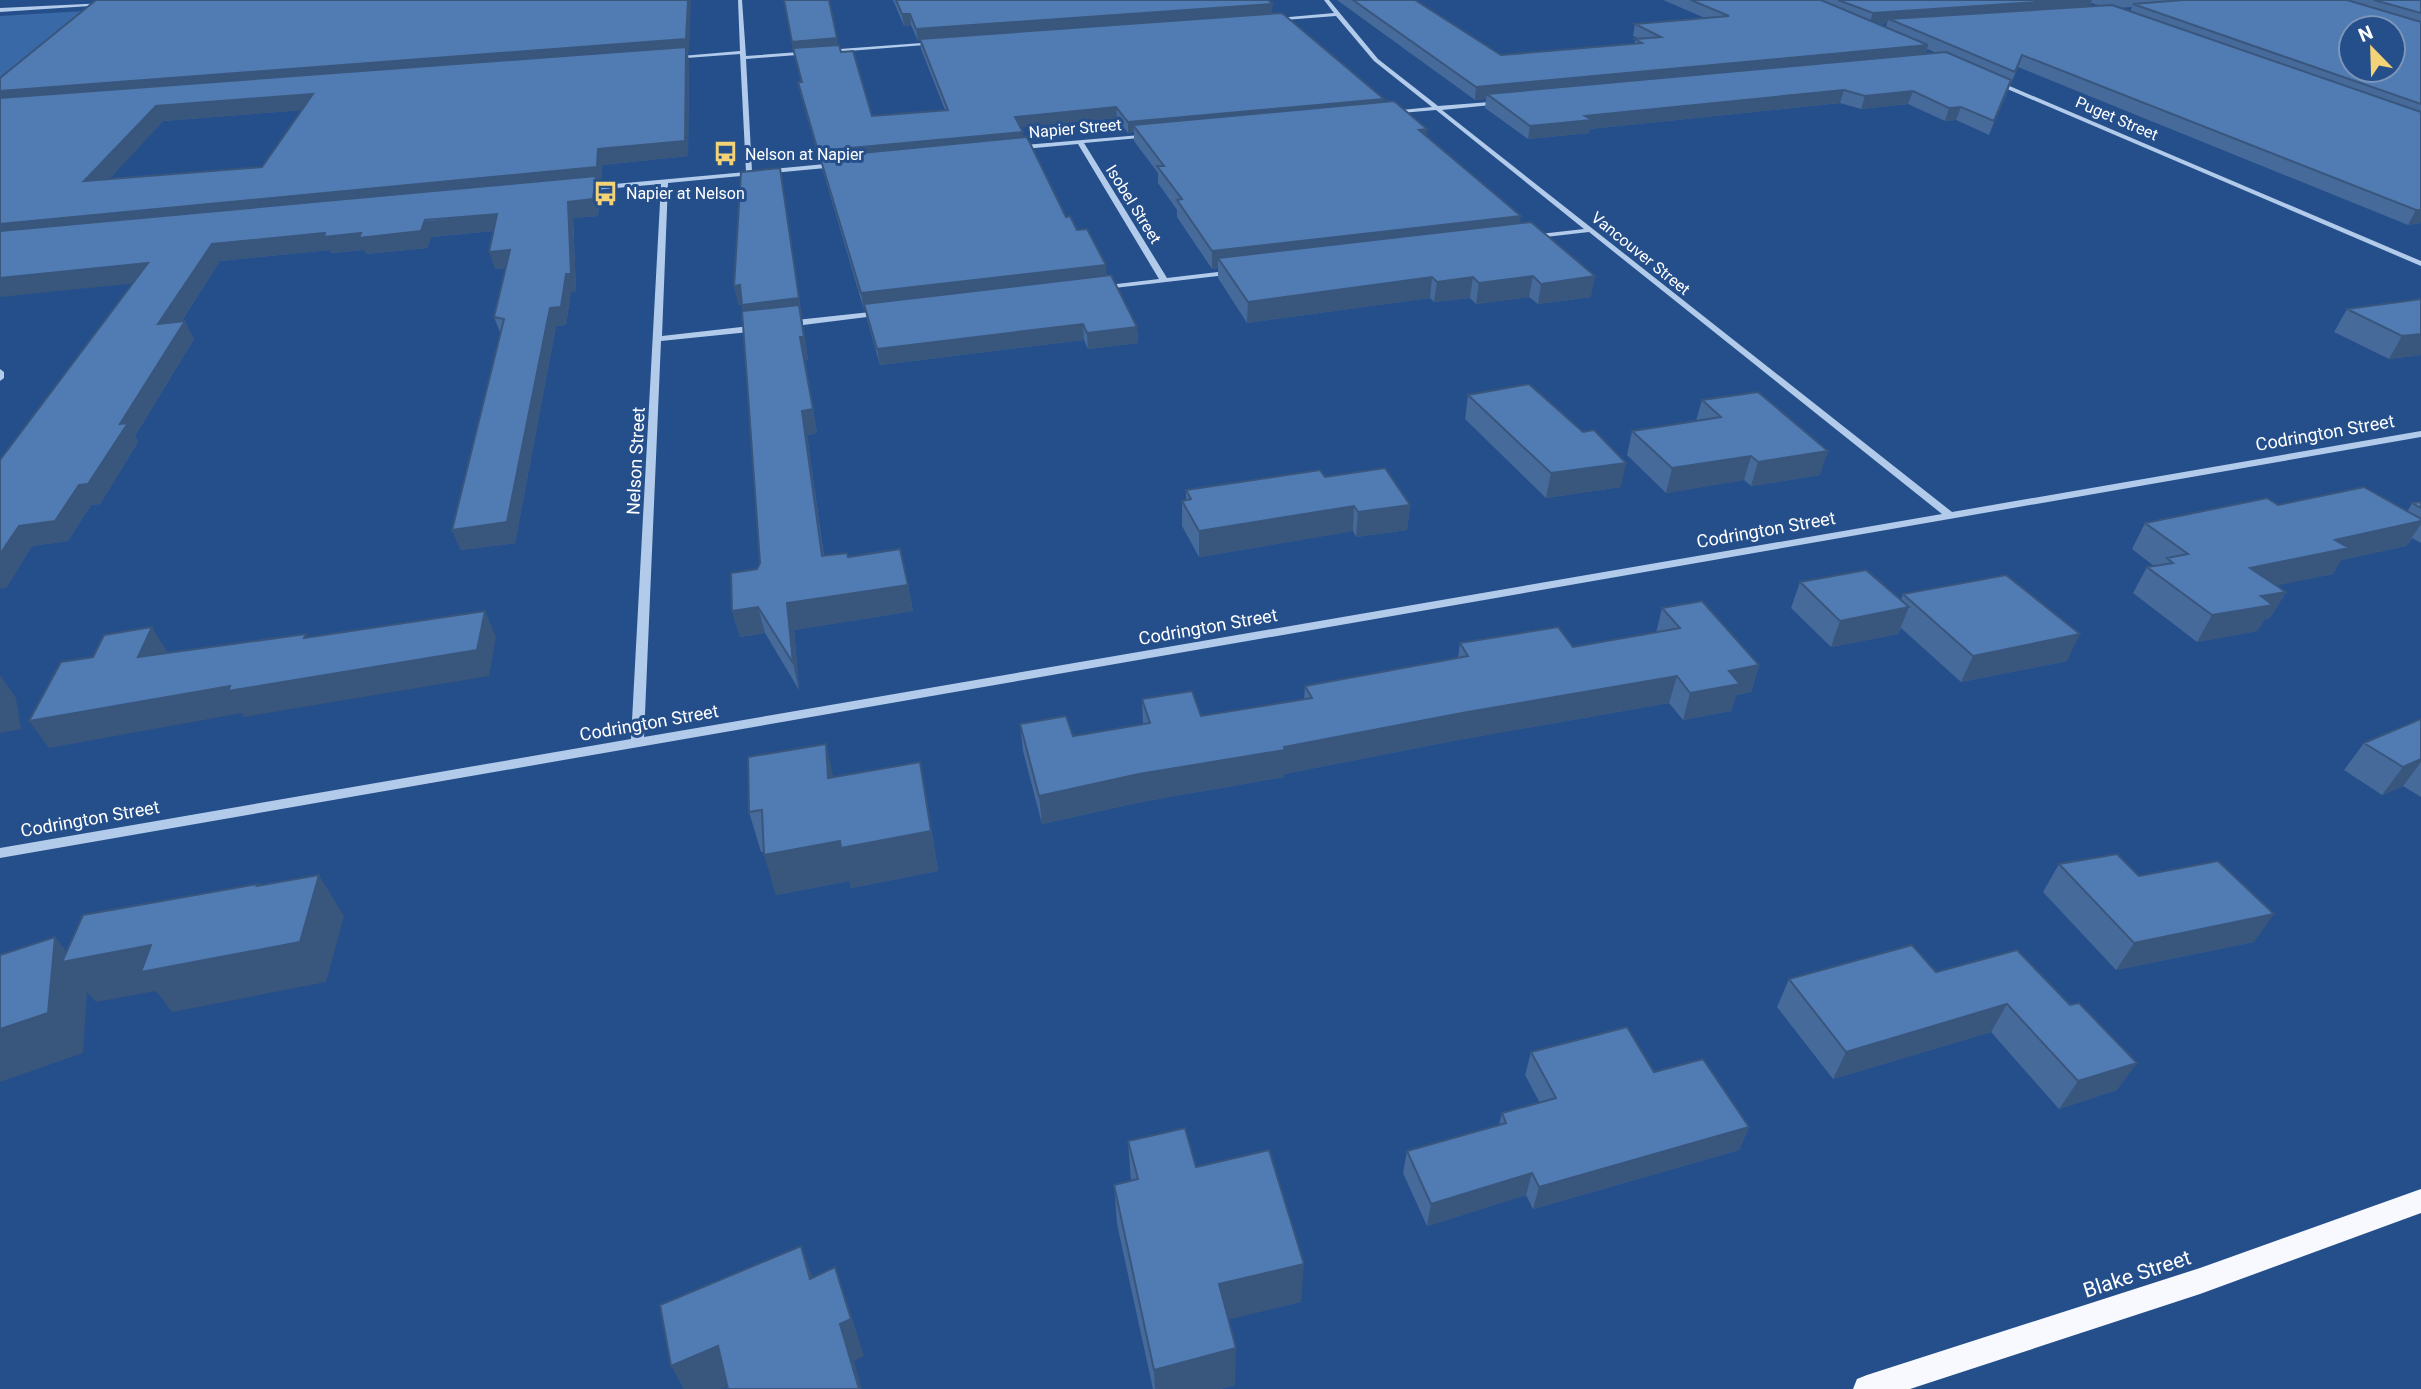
<svg xmlns="http://www.w3.org/2000/svg" width="2421" height="1389" font-family="Roboto,sans-serif">
	<rect width="100%" height="100%" fill="#254f8b"/>
	<!-- green -->
	<path fill="#3969a7" d="M102 10 0 87V16Z"/>
	<g fill="none" stroke-linecap="round" stroke-linejoin="round">
		<!-- minor -->
		<path fill="#b3cbea" fill-rule="evenodd" d="M738 0H742L746 56 935 42 938 44 746 59 752 171 836 163 839 165 836 167 668 183 662 336 759 325 763 328 759 331 661 341 644 737 1942 514 1589 232 1528 239 1527 237 1531 235 1584 229 1436 110 1389 114 1391 111 1432 107 1374 61 1336 16 1271 21 1268 19 1334 13 1324 0H1329L1378 59 1438 106 1503 101 1501 104 1442 110 1952 512 2421 431V437L0 858V848L631 739 661 184 582 191 579 189 582 187 746 172 740 54 673 59 670 57 740 51Z
			M107 3 105 5 0 12V8Z
			M1993 79 2421 261V266L1991 82Z
			M1152 134 1153 135 1150 137 1084 143 1167 278 1235 270 1239 272 1235 274 1097 290V286H1100L1159 279 1078 144 1014 150 1011 148 1014 146Z
			M880 311 884 313 883 315 787 327 783 324 787 321Z
			M0 369 4 372V378L0 381Z"/>
		<!-- major -->
		<path fill="#f7f9fe" fill-rule="evenodd" d="M2421 1189V1213L2200 1294 1910 1389H1853L1857 1379 1867 1375 2200 1268Z"/>
	</g>
	<!-- wall -->
	<path fill="#466a9a" fill-rule="evenodd" d="M784 0 838 45 841 52 872 116 945 110 921 49 920 41H918L911 25 904 26 893 0H1268L1272 14 1427 136 1520 224 1591 297 1538 304 1529 297 1476 304 1470 298 1434 302 1430 298 1247 323 1218 278V268L1212 269 1177 217V210L1158 183V173L1134 141V132L1128 133 1117 118 1020 127 1023 132V138L1066 217 1077 230 1137 327 1138 343 1088 349 1084 340 880 365 867 319 865 310H864L823 171 821 162H820L800 92 798 82H801L795 58Z
		M1337 0H1416V1L1501 55 1635 44V39H1640L1633 36 1635 24 1705 18 1663 0H2421V223L2408 225 2018 67 1989 135 1956 120 1945 121 1908 104 1861 109 1840 103 1590 129 1589 133 1528 139 1485 108 1486 99 1475 100ZM2091 3 2102 6 2090 7ZM2132 7 2130 12 2119 8ZM1887 23 1886 28 1877 24ZM1927 49 1937 53 1926 54Z
		M687 52 689 60 688 156 602 165 601 182 598 183 600 191 598 216 573 218 576 291 571 292 566 325 556 326 515 543 461 550 452 530 501 335 494 317 506 268 495 269 493 231 431 237 427 248 366 254 364 250 331 253 329 250 220 261 181 322 194 339 135 436 138 442 100 504 91 505 68 541 32 546 6 588 133 283 0 78 689 52ZM302 110 262 167 109 179 163 121Z
		M780 168 808 360H805L817 433 807 435 824 556 848 557 908 585 913 611 794 630 799 690 765 633 740 637 732 611 757 569 760 563 743 311 742 304 738 305Z
		M2421 299V355L2389 359 2334 332 2347 309Z
		M1468 395 1621 487 1546 498 1465 419Z
		M1702 400 1820 475 1751 486 1744 480 1666 493 1627 455 1632 431 1696 421Z
		M1325 477 1410 505 1407 530 1356 537 1353 531 1199 557 1182 526V501L1186 500V490Z
		M2421 502V543L2412 538 2406 546 2341 560 2333 574 2276 585 2286 592 2270 618 2265 619 2257 631 2197 642 2133 593 2147 567 2154 566 2132 549 2145 523 2278 505 2407 512 2412 503Z
		M1800 582 1901 600 1903 594 2067 661 1961 682 1901 628 1898 634 1831 647 1791 608Z
		M1662 608 1759 665 1751 692 1736 695 1731 711 1683 720 1669 703 1458 740 1284 774V777L1141 802 1042 824 1023 751 1020 724 1073 736 1143 724 1142 699 1201 716 1304 700 1305 686 1458 658 1460 643 1573 647 1656 633Z
		M2421 719V797L2403 786 2382 795 2344 770 2364 743Z
		M834 777 927 802 938 871 851 888 849 881 776 895 764 852H761L749 812Z
		M2059 864 2139 876 2254 942 2116 970 2043 892Z
		M2017 950 2117 1090 2059 1109 1991 1032 1833 1079 1777 1007 1789 979 1936 972Z
		M1531 1052 1654 1072 1749 1127 1739 1150 1533 1209 1526 1195 1427 1226 1403 1173 1407 1151 1499 1125 1502 1113 1540 1103 1525 1075Z
		M1128 1141 1196 1167 1301 1302 1228 1319 1235 1385 1220 1389H1153L1117 1224 1114 1185 1131 1181Z"/>
	<!-- shaded-wall -->
	<path fill="#39567d" d="M691 0 689 52H687L689 60 688 156 602 165 601 182 598 183 600 191 598 216 573 218 576 291 571 292 566 325 556 326 515 543 461 550 452 530 568 202 0 242V224L598 149 686 52 0 106V91Z
		M2066 0H2092L2089 9 1889 19 1887 23 1869 24 1873 13Z
		M1273 4 1272 15 918 41 916 29Z
		M902 14H910L911 25 904 26Z
		M837 38 839 47 793 50 792 42Z
		M1928 45 1925 57 1487 94 1486 99 1475 100 1476 87Z
		M2011 80 2007 92 1989 135 1994 121Z
		M1844 90 1840 103 1590 129 1589 133 1528 139 1530 126 1585 116Z
		M1913 91 1908 104 1861 109 1865 96Z
		M313 94 318 109 163 121 93 197 84 181 156 106Z
		M1384 99 1383 109 1133 125 1134 132 1128 133V122Z
		M1116 107 1117 118 1016 128 1015 117Z
		M1961 107 1956 120 1945 121 1949 108Z
		M1427 129 1426 145 1419 130Z
		M1023 132 1024 143 820 157 821 162H820L818 151Z
		M780 168 808 360H805L817 433 807 435 827 582 746 324 742 305Z
		M2416 210H2421V223L2408 225Z
		M497 214 502 230 431 237 427 248 366 254 364 250 331 253 329 250 220 261 168 342 158 324 212 244Z
		M1521 216 1519 234 1218 258V268L1212 269V251Z
		M510 250 515 267 495 269 489 252Z
		M148 263 157 281 0 297V278Z
		M1106 265 1107 281 864 304 865 310H864L861 293Z
		M1533 276 1529 297 1476 304 1479 283Z
		M1595 276 1591 297 1538 304 1541 284Z
		M1432 277 1430 298 1247 323 1248 302Z
		M1473 277 1470 298 1434 302 1437 282Z
		M740 285 745 304 738 305 734 286Z
		M185 321 194 339 135 436 138 442 100 504 91 505 68 541 32 546 6 588H0V554L19 526 79 485Z
		M1083 324 1084 340 880 365 877 349Z
		M1137 327 1138 343 1088 349 1087 333Z
		M2421 334V355L2389 359 2402 336Z
		M1828 451 1820 475 1751 486 1758 462Z
		M1751 456 1744 480 1666 493 1672 468Z
		M1626 463 1621 487 1546 498 1551 473Z
		M1410 505 1407 530 1356 537 1358 512Z
		M1354 506 1353 531 1199 557V531Z
		M2421 521V524L2406 546 2341 560 2333 574 2235 594 2250 568 2335 540Z
		M908 585 913 611 794 630 799 690 793 663 787 603Z
		M2286 592 2270 618 2265 619 2257 631 2197 642 2212 615 2261 596Z
		M758 607 765 633 740 637 732 611Z
		M1909 607 1898 634 1831 647 1840 621Z
		M485 611 496 637 489 676 244 717 242 713 49 748 29 721Z
		M152 627 168 653 138 657Z
		M2080 634 2067 661 1961 682 1973 656Z
		M1759 665 1751 692 1736 695 1731 711 1683 720 1690 693 1729 671Z
		M0 675 16 698 21 729 0 733Z
		M1677 676 1669 703 1458 740 1284 774V777L1141 802 1042 824 1039 796 1139 774 1462 713Z
		M826 744 835 784 828 778Z
		M2421 759V762L2403 786 2382 795 2403 767Z
		M920 762 938 871 851 888 849 881 776 895 764 855Z
		M319 875 344 916 326 982 172 1012 156 991 96 1002 87 992 83 1053 0 1082V1029L55 937 73 960Z
		M2274 914 2254 942 2116 970 2134 943Z
		M2007 1004 1991 1032 1833 1079 1846 1052Z
		M2137 1063 2117 1090 2059 1109 2078 1081Z
		M1749 1127 1739 1150 1533 1209 1539 1187Z
		M1532 1173 1526 1195 1427 1226 1431 1204Z
		M801 1246 815 1284 810 1279Z
		M1304 1264 1301 1302 1219 1322V1284Z
		M835 1267 848 1305 864 1356 854 1361 862 1389H859L840 1324Z
		M718 1346 736 1382 721 1389H684L671 1366Z
		M1236 1348 1235 1385 1220 1389H1155L1154 1370Z"/>
	<!-- building -->
	<path fill="#517bb3" stroke="#39567d" stroke-width="2" fill-rule="evenodd" d="M96 0H688L686 39 0 91V78Z
		M784 0H829L837 38 792 42Z
		M896 0H1268L1273 4 916 29 910 14H902Z
		M1353 0H1415L1501 55 1642 43 1635 39 1661 37 1635 24 1729 16 1691 0H1821L1928 45 1476 87Z
		M1838 0H2066L1873 13Z
		M2183 0H2347L2421 22V104L2133 4ZM2351 28H2393V70H2351Z
		M2374 0H2421V13Z
		M2112 5 2421 112V210H2416L2022 55 2015 72 1889 19Z
		M1282 13 1384 99 1128 122 1116 107 1015 117 1023 132 818 151 798 82H802L793 48 839 45 841 52 853 51 872 116 948 110 920 39Z
		M686 47 685 141 598 149 597 167 0 224V98ZM313 94 262 167 84 181 156 106Z
		M1946 52 2011 80 1994 121 1961 107 1949 108 1913 91 1865 96 1844 90 1585 116 1592 120 1530 126 1487 94Z
		M1394 101 1427 129 1419 130 1521 216 1212 251 1177 200 1182 199 1157 166H1164L1133 125Z
		M1027 137 1066 217 1070 216 1077 230 1087 229 1106 265 861 293 820 157Z
		M780 168 799 298 742 305 740 285 734 286 741 172Z
		M596 176 593 199 568 202 571 274H566L561 307 550 308 507 522 452 530 504 319 494 317 510 250 489 252 497 214 425 220 421 231 359 238 361 233 324 237 325 233 212 244 158 324 185 321 120 424 128 423 88 484 79 485 55 521 19 526 0 554V460L148 263 0 278V231Z
		M1531 222 1595 276 1541 284 1533 276 1479 283 1473 277 1437 282 1432 277 1248 302 1218 258Z
		M1111 275 1137 327 1087 333 1083 324 877 349 864 304Z
		M2421 299V334L2402 336 2347 309Z
		M799 305 804 337H800L813 409 802 411 822 556 847 553 848 557 900 549 908 585 787 603 793 663 758 607 732 611 731 573 757 569 760 563 742 311Z
		M1529 384 1583 432 1594 430 1626 463 1551 473 1468 395Z
		M1758 392 1828 451 1758 462 1751 456 1672 468 1632 431 1721 417 1702 400Z
		M1385 468 1410 505 1358 512 1354 506 1199 531 1182 501 1191 499 1186 490 1320 470 1325 477Z
		M2364 487 2421 519V521L2335 540 2349 548 2250 568 2286 592 2261 596 2273 605 2212 615 2147 567 2173 563 2167 558 2188 554 2145 523 2267 498 2278 505Z
		M2421 502V508L2412 503Z
		M1866 570 1909 607 1840 621 1800 582Z
		M2006 575 2080 634 1973 656 1903 594Z
		M1702 601 1759 665 1729 671 1740 684 1690 693 1677 676 1462 713 1284 747 1285 750 1139 774 1039 796 1020 724 1066 716 1073 736 1150 723 1142 699 1192 691 1201 716 1312 698 1305 686 1468 656 1460 643 1558 627 1573 647 1680 628 1662 608Z
		M485 611 477 650 228 691 230 686 29 721 61 662 93 657 104 635 152 627 138 657 306 634 304 638Z
		M2421 719V759L2403 767 2364 743Z
		M826 744 828 778 920 762 931 831 841 848 840 841 764 855 762 810 749 812 748 757Z
		M2117 854 2139 876 2218 861 2274 914 2134 943 2059 864Z
		M319 875 300 942 141 972 151 945 62 962 83 915 258 884 257 886Z
		M55 937 48 1013 0 1029V955Z
		M1912 945 1936 972 2017 950 2070 1005 2079 1003 2137 1063 2078 1081 2007 1004 1846 1052 1789 979Z
		M1627 1027 1654 1072 1703 1059 1749 1127 1539 1187 1532 1173 1431 1204 1407 1151 1506 1123 1502 1113 1556 1098 1531 1052Z
		M1185 1128 1196 1167 1269 1150 1304 1264 1219 1284 1236 1348 1154 1370 1114 1185 1138 1179 1128 1141Z
		M801 1246 810 1279 835 1267 851 1319 840 1324 859 1389H728L718 1346 671 1366 660 1305Z"/>
	<!-- icons -->
	<defs>
		<symbol id="bus-bare" viewBox="-9 -9 18 18"><path d="M-5-6H5V4H4V6H2V4H-2V6H-4V4H-5ZM-3.5-4V0h7V-4ZM-3.5 1.2v1.5H-2V1.2ZM2 1.2v1.5H3.5V1.2Z" fill="#f4d377" stroke="#254f8b" stroke-width="2.5" paint-order="stroke"/></symbol>
	</defs>
	<g fill-rule="evenodd">
		<use href="#bus-bare" x="708" y="136" width="35" height="35"/>
		<use href="#bus-bare" x="588" y="176" width="35" height="35"/>
	</g>
	<g text-anchor="middle" stroke-width="6" stroke-linejoin="round" paint-order="stroke">
		<!-- far-street labels -->
		<g font-size="16" fill="#fff" stroke="#254f8b">
			<text transform="translate(2117 118) rotate(23)" y="6">Puget Street</text>
			<text transform="translate(1075 128) rotate(-5)" y="6">Napier Street</text>
			<text transform="translate(1134 204) rotate(58)" y="6">Isobel Street</text>
			<text transform="translate(1641 253) rotate(39)" y="6">Vancouver Street</text>
		</g>
		<!-- far-poi labels -->
		<g font-size="16" fill="#fff" stroke="#254f8b" text-anchor="start">
			<text x="745" y="160">Nelson at Napier</text>
			<text x="626" y="199">Napier at Nelson</text>
		</g>
		<!-- street labels -->
		<g font-size="18" fill="#fff" stroke="#254f8b">
			<text transform="translate(2325 433) rotate(-10)" y="6">Codrington Street</text>
			<text transform="translate(636 461) rotate(-87)" y="6">Nelson Street</text>
			<text transform="translate(1766 530) rotate(-10)" y="6">Codrington Street</text>
			<text transform="translate(1208 627) rotate(-10)" y="6">Codrington Street</text>
			<text transform="translate(649 723) rotate(-10)" y="6">Codrington Street</text>
			<text transform="translate(90 819) rotate(-10)" y="6">Codrington Street</text>
		</g>
		<!-- near-street labels -->
		<g font-size="21" fill="#fff" stroke="#254f8b">
			<text transform="translate(2137 1274) rotate(-18)" y="7">Blake Street</text>
		</g>
	</g>
	<!-- north arrow -->
	<g transform="translate(2372 49) rotate(337)"><circle r="33" fill="#254f8b" stroke="#7c95b9" stroke-width="2"/>
	<path d="M0-5L12 26L0 18L-12 26Z" fill="#f4d377"/>
	<text y="-10" font-size="19" font-weight="bold" text-anchor="middle" fill="#ffffff">N</text>
	</g>
</svg>
